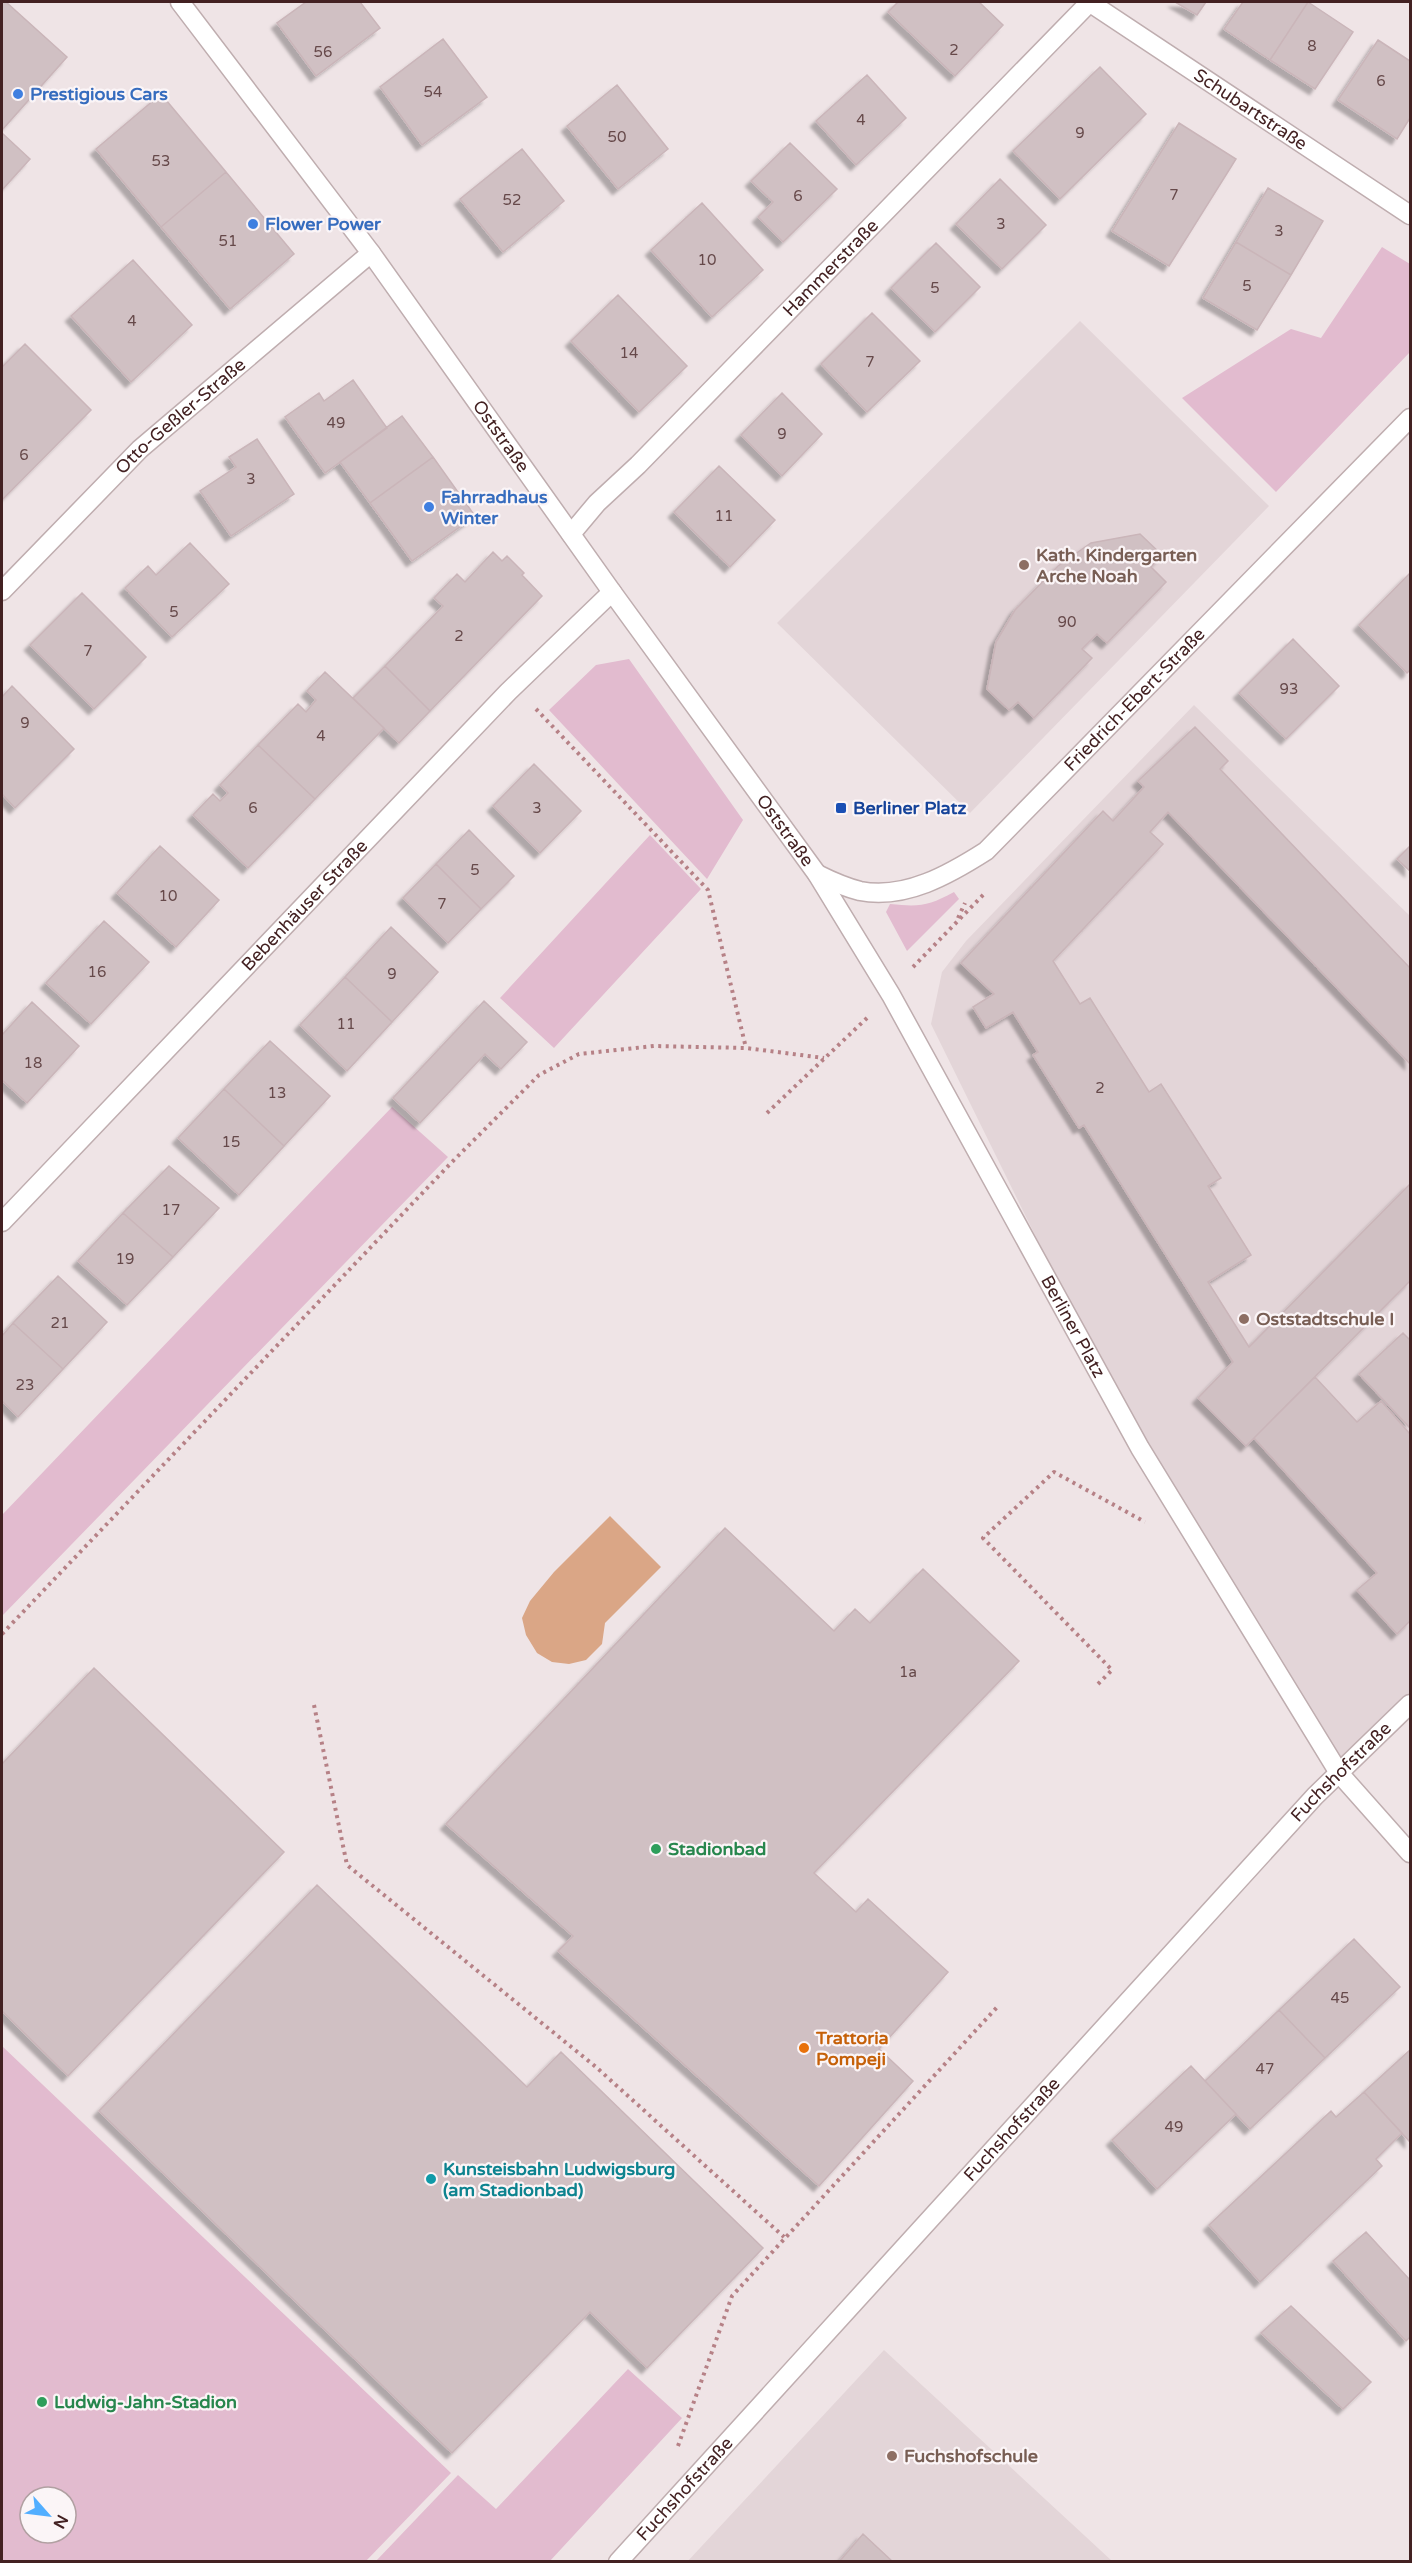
<svg xmlns="http://www.w3.org/2000/svg" width="1412" height="2563" font-family="'Varela Round',sans-serif">
	<defs>
		<filter id="shadow"><feDropShadow dx="-5.5" dy="5.5" stdDeviation="1.5" flood-color="#0004"/></filter>
	</defs>
	<rect width="100%" height="100%" fill="#efe4e6"/>
	<!-- built -->
	<path fill="#e3d5d8" d="M1080 321 1269 506 970 813 777 623Z
		M1194 705 1410 916V1704L1339 1773 1140 1448 931 1024 942 972 966 941Z
		M884 2350 1112 2561 687 2562Z"/>
	<!-- green -->
	<path fill="#e2bbcf" fill-rule="evenodd" d="M1382 247 1410 264V352L1276 492 1182 398 1291 329 1321 338Z
		M629 659 743 820 707 879 549 710 596 665Z
		M650 835 701 889 554 1048 500 998Z
		M954 892 959 899 907 951 886 912 890 904C920 907 928 906 954 892Z
		M392 1107 448 1157 2 1616V1515Z
		M2 2046 451 2473 366 2561H2ZM30 2497H66V2533H30Z
		M628 2369 682 2418 550 2561H376L458 2475 496 2509Z"/>
	<!-- water -->
	<path fill="#daa686" d="M610 1516 661 1567 605 1623 602 1644 586 1660 569 1664 552 1662 537 1653 526 1635 522 1618 530 1601 554 1572Z"/>
	<!-- building -->
	<path fill="#d0c0c3" stroke="#cab5b9" stroke-width="1.5" filter="url(#shadow)" d="M2 2H6L67 57 2 130Z
		M306 2H360L380 28 316 76 277 23Z
		M898 2H979L1003 25 955 76 888 12Z
		M1175 2H1206L1197 15Z
		M1243 2H1308L1270 60 1224 29Z
		M1308 2 1353 32 1315 89 1270 60Z
		M443 39 487 97 422 145 380 87Z
		M1378 40 1410 61V118L1397 139 1338 100Z
		M1100 67 1146 114 1060 199 1013 151Z
		M867 75 906 118 856 165 816 121Z
		M617 85 668 149 618 189 567 126Z
		M161 94 226 172 161 227 96 149Z
		M1179 123 1236 159 1169 266 1112 231Z
		M2 133 30 159 2 190Z
		M790 143 837 189 783 242 758 217 773 202 751 181Z
		M522 149 564 201 503 252 460 199Z
		M226 172 294 254 230 309 161 227Z
		M1000 179 1046 225 1002 269 956 224Z
		M1268 188 1323 221 1291 275 1236 242Z
		M702 203 763 270 712 317 651 250Z
		M1236 242 1291 275 1257 330 1203 298Z
		M936 243 980 287 935 332 891 288Z
		M133 260 192 325 131 382 71 316Z
		M618 295 687 366 639 412 571 341Z
		M872 313 920 361 867 412 821 364Z
		M25 344 91 410 2 500V367Z
		M353 380 387 428 325 473 285 417 319 393 324 401Z
		M782 393 822 434 782 476 741 435Z
		M402 416 433 457 370 503 340 462Z
		M257 439 294 494 231 536 200 491 236 467 229 457Z
		M433 457 475 516 412 561 370 503Z
		M719 466 775 520 730 567 674 512Z
		M1140 534 1162 555 1151 567 1166 582 1107 643 1097 634 1082 649 1092 658 1034 718 1018 702 1009 710 987 689 996 642 1015 610 1058 566 1091 543Z
		M190 543 229 584 172 637 125 588 148 566 156 575Z
		M493 552 502 561 507 556 524 573 522 575 542 596 430 711 385 666 443 606 434 598 457 574 465 582Z
		M1410 573V670L1407 673 1359 625Z
		M82 593 146 657 94 709 30 645Z
		M1293 639 1339 686 1286 739 1239 693Z
		M385 666 430 711 399 743 353 698Z
		M325 672 384 728 315 799 258 745 298 704 306 712 316 700 307 691Z
		M12 686 74 749 15 808 2 794V697Z
		M1195 727 1228 761 1220 769 1410 968V1064L1168 812 1150 832 1163 844 1053 961 1080 1004 1090 998 1149 1092 1161 1084 1221 1178 1208 1186 1251 1255 1208 1282 1249 1347 1410 1184V1281L1246 1446 1198 1398 1233 1362 1084 1125 1079 1128 1033 1055 1038 1052 1013 1012 986 1028 973 1007 994 994 961 963 1103 811 1113 821 1144 787 1138 781Z
		M258 745 315 799 248 868 193 815 213 794 220 801 228 793 220 785Z
		M534 764 581 811 540 853 493 806Z
		M469 830 514 876 481 909 436 864Z
		M160 846 219 900 176 947 117 893Z
		M1410 846V871L1397 859Z
		M436 864 481 909 448 943 403 898Z
		M104 921 149 962 91 1024 46 983Z
		M391 927 438 972 392 1022 345 977Z
		M345 977 392 1022 347 1071 300 1025Z
		M484 1001 527 1042 501 1069 485 1054 420 1123 393 1098Z
		M32 1002 79 1046 27 1103 2 1080V1035Z
		M270 1041 330 1096 284 1146 224 1089Z
		M224 1089 284 1146 239 1195 178 1138Z
		M169 1166 219 1208 173 1257 123 1213Z
		M123 1213 173 1257 127 1305 78 1261Z
		M58 1276 107 1322 63 1369 13 1323Z
		M13 1323 63 1369 18 1417 2 1401V1336Z
		M1403 1333 1410 1340V1428L1359 1374Z
		M1315 1377 1357 1422 1381 1401 1410 1434V1621L1397 1634 1357 1590 1377 1573 1254 1438Z
		M725 1528 834 1631 855 1609 870 1623 923 1569 1019 1661 814 1873 856 1912 868 1899 948 1972 879 2049 913 2081 819 2186 558 1951 573 1936 446 1824Z
		M94 1668 284 1852 68 2076 2 2011V1764Z
		M317 1885 527 2087 561 2052 763 2248 647 2368 590 2312 452 2453 99 2111Z
		M1354 1939 1400 1987 1325 2058 1279 2010Z
		M1279 2010 1325 2058 1250 2129 1205 2081Z
		M1410 2050V2142L1364 2092Z
		M1191 2066 1236 2114 1157 2189 1112 2140Z
		M1364 2092 1402 2133 1376 2159 1382 2166 1260 2282 1209 2225 1331 2111 1336 2117Z
		M1366 2232 1410 2280V2337L1406 2341 1333 2261Z
		M1291 2306 1371 2382 1343 2409 1261 2333Z
		M863 2534 893 2562H839Z"/>
	<g fill="none" stroke-linecap="round" stroke-linejoin="round">
		<defs>
			<g id="minor">
				<path id="s1" d="M180 2 371 253 612 592 817 874 891 995 1140 1448 1339 1773 1410 1853"/>
				<path id="s2" d="M1089 2 1410 215"/>
				<path id="s3" d="M571 534 597 503 638 465 1090 2"/>
				<path id="s4" d="M2 591 140 449 371 253"/>
				<path id="s5" d="M817 874C831 881 844 887 860 891 905 900 950 874 986 851L1410 418"/>
				<path id="s6" d="M2 1222 508 692 612 592"/>
				<path id="s7" d="M618 2562 1315 1796 1410 1704"/>
			</g>
		</defs>
		<!-- minor casing -->
		<use href="#minor" stroke="#bfadaf" stroke-width="21"/>
		<!-- path -->
		<path stroke="#b68186" stroke-width="4" stroke-dasharray="3 4.5" stroke-linecap="butt" d="M536 709 708 890 746 1048
			M958 918 965 903
			M913 967 985 893
			M767 1113 868 1017
			M2 1634 452 1162 539 1075 579 1054 654 1046 746 1048 824 1058
			M1098 1684 1112 1670 983 1538 1054 1472 1145 1522
			M314 1705 347 1865 596 2067 784 2237
			M678 2446 732 2296 999 2005"/>
		<!-- minor -->
		<use href="#minor" stroke="#fff" stroke-width="18"/>
	</g>
	<!-- markers -->
	<g fill="#3f7fe0" stroke="#fbf5f7" stroke-width="2">
		<circle cx="18" cy="94" r="6"/>
		<circle cx="253" cy="224" r="6"/>
		<circle cx="429" cy="507" r="6"/>
	</g>
	<g fill="#8d6e63" stroke="#fbf5f7" stroke-width="2">
		<circle cx="1024" cy="565" r="6"/>
		<circle cx="1244" cy="1319" r="6"/>
		<circle cx="892" cy="2456" r="6"/>
	</g>
	<rect fill="#1a4fb4" stroke="#fbf5f7" stroke-width="2" x="835" y="802" width="12" height="12" rx="3"/>
	<g fill="#2e9e5b" stroke="#fbf5f7" stroke-width="2">
		<circle cx="656" cy="1849" r="6"/>
		<circle cx="42" cy="2402" r="6"/>
	</g>
	<circle fill="#e8710a" stroke="#fbf5f7" stroke-width="2" cx="804" cy="2048" r="6"/>
	<circle fill="#0f9aa8" stroke="#fbf5f7" stroke-width="2" cx="431" cy="2179" r="6"/>
	<g text-anchor="middle" stroke-width="4.5" stroke-linejoin="round" paint-order="stroke">
		<!-- number labels -->
		<g font-size="15" fill="#66494a">
			<text x="1312" y="51">8</text>
			<text x="954" y="55">2</text>
			<text x="323" y="57">56</text>
			<text x="1381" y="86">6</text>
			<text x="433" y="97">54</text>
			<text x="861" y="125">4</text>
			<text x="1080" y="138">9</text>
			<text x="617" y="142">50</text>
			<text x="161" y="166">53</text>
			<text x="1174" y="200">7</text>
			<text x="798" y="201">6</text>
			<text x="512" y="205">52</text>
			<text x="1001" y="229">3</text>
			<text x="1279" y="236">3</text>
			<text x="228" y="246">51</text>
			<text x="707" y="265">10</text>
			<text x="1247" y="291">5</text>
			<text x="935" y="293">5</text>
			<text x="132" y="326">4</text>
			<text x="629" y="358">14</text>
			<text x="870" y="367">7</text>
			<text x="336" y="428">49</text>
			<text x="782" y="439">9</text>
			<text x="24" y="460">6</text>
			<text x="251" y="484">3</text>
			<text x="724" y="521">11</text>
			<text x="174" y="617">5</text>
			<text x="1067" y="627">90</text>
			<text x="459" y="641">2</text>
			<text x="88" y="656">7</text>
			<text x="1289" y="694">93</text>
			<text x="25" y="728">9</text>
			<text x="321" y="741">4</text>
			<text x="253" y="813">6</text>
			<text x="537" y="813">3</text>
			<text x="475" y="875">5</text>
			<text x="168" y="901">10</text>
			<text x="442" y="909">7</text>
			<text x="97" y="977">16</text>
			<text x="392" y="979">9</text>
			<text x="346" y="1029">11</text>
			<text x="33" y="1068">18</text>
			<text x="1100" y="1093">2</text>
			<text x="277" y="1098">13</text>
			<text x="231" y="1147">15</text>
			<text x="171" y="1215">17</text>
			<text x="125" y="1264">19</text>
			<text x="60" y="1328">21</text>
			<text x="25" y="1390">23</text>
			<text x="908" y="1677">1a</text>
			<text x="1340" y="2003">45</text>
			<text x="1265" y="2074">47</text>
			<text x="1174" y="2132">49</text>
		</g>
		<!-- shop labels -->
		<g font-size="18" font-weight="bold" fill="#366cbe" stroke="#fbf5f7" text-anchor="start">
			<text x="30" y="100">Prestigious Cars</text>
			<text x="265" y="230">Flower Power</text>
			<text x="441" y="503">Fahrradhaus<tspan x="441" dy="21">Winter</tspan></text>
		</g>
		<!-- street labels -->
		<g font-size="18" fill="#432122" stroke="#fbf5f7">
			<text dy="6" stroke="none"><textPath href="#s2" startOffset="194">Schubartstraße</textPath></text>
			<text dy="6" stroke="none"><textPath href="#s3" startOffset="372">Hammerstraße</textPath></text>
			<text dy="6" stroke="none"><textPath href="#s4" startOffset="250">Otto-Geßler-Straße</textPath></text>
			<text dy="6" stroke="none"><textPath href="#s1" startOffset="540">Oststraße</textPath></text>
			<text dy="6" stroke="none"><textPath href="#s5" startOffset="394">Friedrich-Ebert-Straße</textPath></text>
			<text dy="6" stroke="none"><textPath href="#s1" startOffset="1026">Oststraße</textPath></text>
			<text dy="6" stroke="none"><textPath href="#s6" startOffset="438">Bebenhäuser Straße</textPath></text>
			<text dy="6" stroke="none"><textPath href="#s1" startOffset="1600">Berliner Platz</textPath></text>
			<text dy="6" stroke="none"><textPath href="#s7" startOffset="1071">Fuchshofstraße</textPath></text>
			<text dy="6" stroke="none"><textPath href="#s7" startOffset="585">Fuchshofstraße</textPath></text>
			<text dy="6" stroke="none"><textPath href="#s7" startOffset="99">Fuchshofstraße</textPath></text>
		</g>
		<!-- education labels -->
		<g font-size="18" font-weight="bold" fill="#785e54" stroke="#fbf5f7" text-anchor="start">
			<text x="1036" y="561">Kath. Kindergarten<tspan x="1036" dy="21">Arche Noah</tspan></text>
			<text x="1256" y="1325">Oststadtschule I</text>
			<text x="904" y="2462">Fuchshofschule</text>
		</g>
		<!-- transit labels -->
		<g font-size="18" font-weight="bold" fill="#164399" stroke="#fbf5f7" text-anchor="start">
			<text x="853" y="814">Berliner Platz</text>
		</g>
		<!-- leisure labels -->
		<g font-size="18" font-weight="bold" fill="#27864d" stroke="#fbf5f7" text-anchor="start">
			<text x="668" y="1855">Stadionbad</text>
			<text x="54" y="2408">Ludwig-Jahn-Stadion</text>
		</g>
		<!-- food labels -->
		<g font-size="18" font-weight="bold" fill="#c56008" stroke="#fbf5f7" text-anchor="start">
			<text x="816" y="2044">Trattoria<tspan x="816" dy="21">Pompeji</tspan></text>
		</g>
		<!-- culture labels -->
		<g font-size="18" font-weight="bold" fill="#0d838f" stroke="#fbf5f7" text-anchor="start">
			<text x="443" y="2175">Kunsteisbahn Ludwigsburg<tspan x="443" dy="21">(am Stadionbad)</tspan></text>
		</g>
	</g>
	<!-- border -->
	<rect width="1412" height="2563" fill="none" stroke="#432122" stroke-width="6"/>
	<!-- north arrow -->
	<g transform="translate(48 2515) rotate(118)"><circle r="28" fill="#fbf5f7" stroke="#b1a0a2" stroke-width="1.5"/>
	<path d="M0-4.5L10 22L0 15L-10 22Z" fill="#52aeff"/>
	<text y="-9" font-size="16" font-weight="bold" text-anchor="middle" fill="#432122">N</text>
	</g>
</svg>
